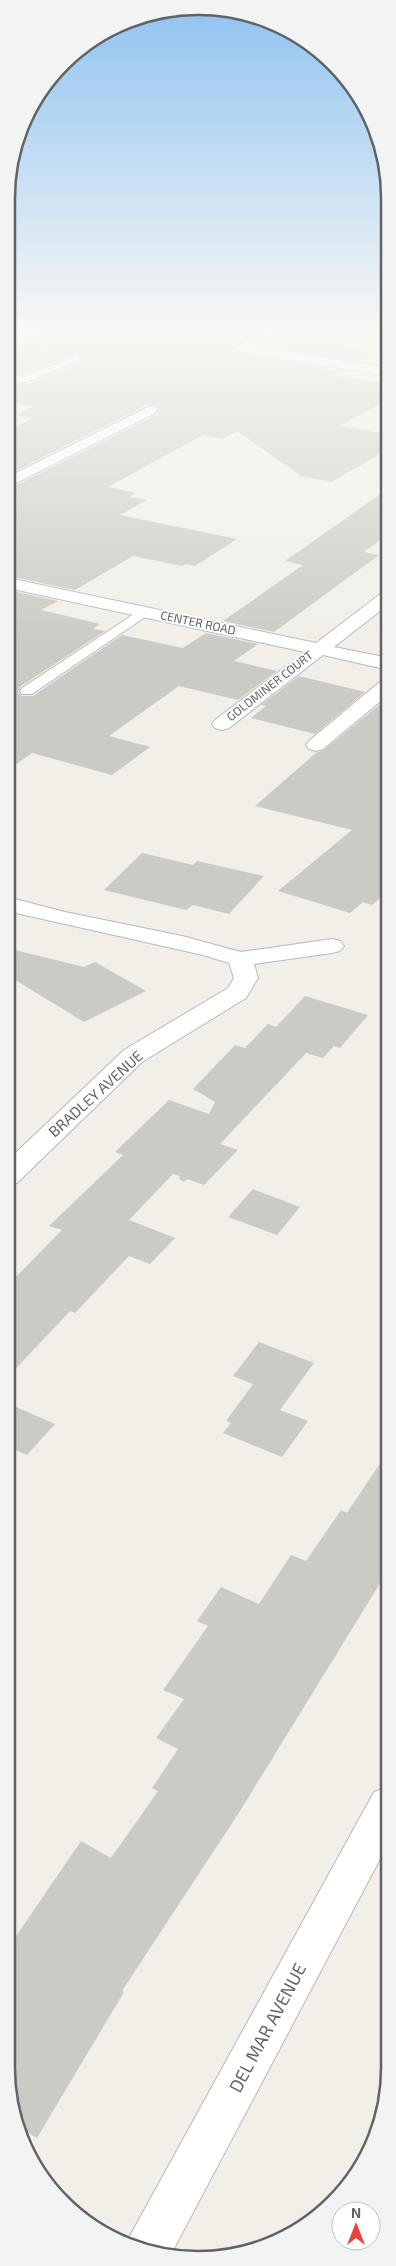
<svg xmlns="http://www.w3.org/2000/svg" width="396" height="2266" font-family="'Exo 2',sans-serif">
	<rect width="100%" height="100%" fill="#f1efe8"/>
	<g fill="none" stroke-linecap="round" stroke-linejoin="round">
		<!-- stream -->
		<path stroke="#aadaff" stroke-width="5.5" d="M32 329 84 338
			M365 402 389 404"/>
	</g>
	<!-- building -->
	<path fill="#cccac5" d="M87 329H266L232 349 240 354 344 371 335 375 389 384V399L340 426 389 434V449L331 482 301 476 237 431 222 439 203 435 108 487 136 493 129 497 147 500 120 515 237 539 195 566 186 564 182 566 133 556 75 590 8 576V489L156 415 159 411 157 406 149 404 8 475V431L33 418 16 415 33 407 8 401V382L28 384 79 363 82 359 74 354 23 375 8 372V339L45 346Z
		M286 329H379L345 348 375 353 360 361 259 345Z
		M389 488V530L379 538H383L364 552 379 555 274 632 223 621 303 565 285 561Z
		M8 590 58 601 41 610 100 624 93 629 105 631 21 686 18 692 22 696H33L122 635 183 648 206 633 258 644 234 661 277 671 238 700 179 686 109 736 150 747 112 775 32 753 7 771Z
		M299 676 365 692 315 734 251 718 266 706 261 705Z
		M389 697V890L372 905 363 902 350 913 278 891 352 830 255 806 316 753 324 750Z
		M142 853 193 865 197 861 264 876 229 914 193 905 186 910 104 890Z
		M7 948 84 967 95 962 146 991 84 1022 7 975Z
		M305 996 368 1015 340 1048 334 1046 323 1058 306 1053 220 1144 238 1150 204 1185 187 1179 184 1182 179 1179 180 1176 173 1174 129 1220 175 1238 150 1264 129 1256 75 1313 70 1311 7 1378V1286L62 1230 49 1226 123 1155 115 1152 169 1100 209 1114 215 1102 193 1089 235 1045 245 1048 268 1024 276 1027Z
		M253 1189 300 1207 277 1235 228 1217Z
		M259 1342 314 1363 280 1410 308 1421 282 1457 223 1433 231 1423 226 1421 253 1384 233 1376Z
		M7 1403 55 1424 27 1455 7 1446Z
		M389 1450 387 1572 240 1811 122 1991 124 1992 37 2138 18 2127 6 2068V1951L81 1841 111 1858 158 1791 152 1788 178 1749 156 1738 184 1699 163 1690 208 1626 197 1621 221 1587 259 1604 291 1555 306 1561 341 1510 347 1513Z"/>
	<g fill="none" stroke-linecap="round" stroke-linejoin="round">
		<defs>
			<path id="service" d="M75 356 80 359 78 361 27 382 8 380V374L23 377Z
				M143 608 149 612 148 615 32 694H22L20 691 22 688Z"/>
			<path id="minor" d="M269 329H284L253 346 389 368V376L240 352 234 348Z
				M150 406 155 407 157 410 155 413 8 487V477Z
				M8 578 316 643 383 592 389 591V604L334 647 389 658V670L323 655 229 728 222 730 215 728 212 724 215 720 305 652 8 588Z
				M389 678V694L323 749 316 751 309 749 306 745 309 741 382 680Z
				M7 897 65 912 182 936 241 952 332 939 340 941 344 946 340 951 332 953 254 964 258 978 246 998 142 1062 17 1183 7 1186V1161L124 1050 228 988 234 978 229 963 203 955 7 911Z
				M388 1787V1844L170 2256 125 2245 374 1792Z"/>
		</defs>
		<!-- service casing -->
		<use href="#service" stroke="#b5b8bc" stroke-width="2"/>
		<!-- minor casing -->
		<use href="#minor" stroke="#b5b8bc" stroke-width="2"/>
		<!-- service -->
		<use href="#service" fill="#fff" fill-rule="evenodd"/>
		<!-- minor -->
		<use href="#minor" fill="#fff" fill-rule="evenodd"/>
	</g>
	<!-- sky -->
	<linearGradient id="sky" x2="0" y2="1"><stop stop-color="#8fc3f1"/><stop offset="0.51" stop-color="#f9f8f5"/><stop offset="1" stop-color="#f9f8f5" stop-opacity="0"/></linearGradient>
	<rect width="396" height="646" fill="url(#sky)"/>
	<g text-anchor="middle" stroke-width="4" stroke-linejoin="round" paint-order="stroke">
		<!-- far-street labels -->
		<g font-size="12" fill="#5f6368" stroke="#fff">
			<text transform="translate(198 623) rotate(12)" y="4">CENTER ROAD</text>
			<text transform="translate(270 686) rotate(-38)" y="4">GOLDMINER COURT</text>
		</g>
		<!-- street labels -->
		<g font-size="15" fill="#5f6368" stroke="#fff">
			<text transform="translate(96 1094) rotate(-42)" y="5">BRADLEY AVENUE</text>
		</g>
		<!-- near-street labels -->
		<g font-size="18" fill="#5f6368" stroke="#fff">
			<text transform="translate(268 2028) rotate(-62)" y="6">DEL MAR AVENUE</text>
		</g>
	</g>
	<!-- crop -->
	<path d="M0 0H396V2266H0ZM198 15H198A183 183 0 0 1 381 198V2068A183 183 0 0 1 198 2251H198A183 183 0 0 1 15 2068V198A183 183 0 0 1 198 15Z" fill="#f2f3f3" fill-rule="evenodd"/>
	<path fill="none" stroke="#5f6368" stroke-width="2.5" d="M198 15H198A183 183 0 0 1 381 198V2068A183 183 0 0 1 198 2251H198A183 183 0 0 1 15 2068V198A183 183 0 0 1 198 15Z"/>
	<!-- north arrow -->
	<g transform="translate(356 2226)"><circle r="24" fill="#ffffff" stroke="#bfc1c3"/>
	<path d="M0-4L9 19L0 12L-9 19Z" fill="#ea4335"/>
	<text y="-8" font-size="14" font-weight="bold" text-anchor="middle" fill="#5f6368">N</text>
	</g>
</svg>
